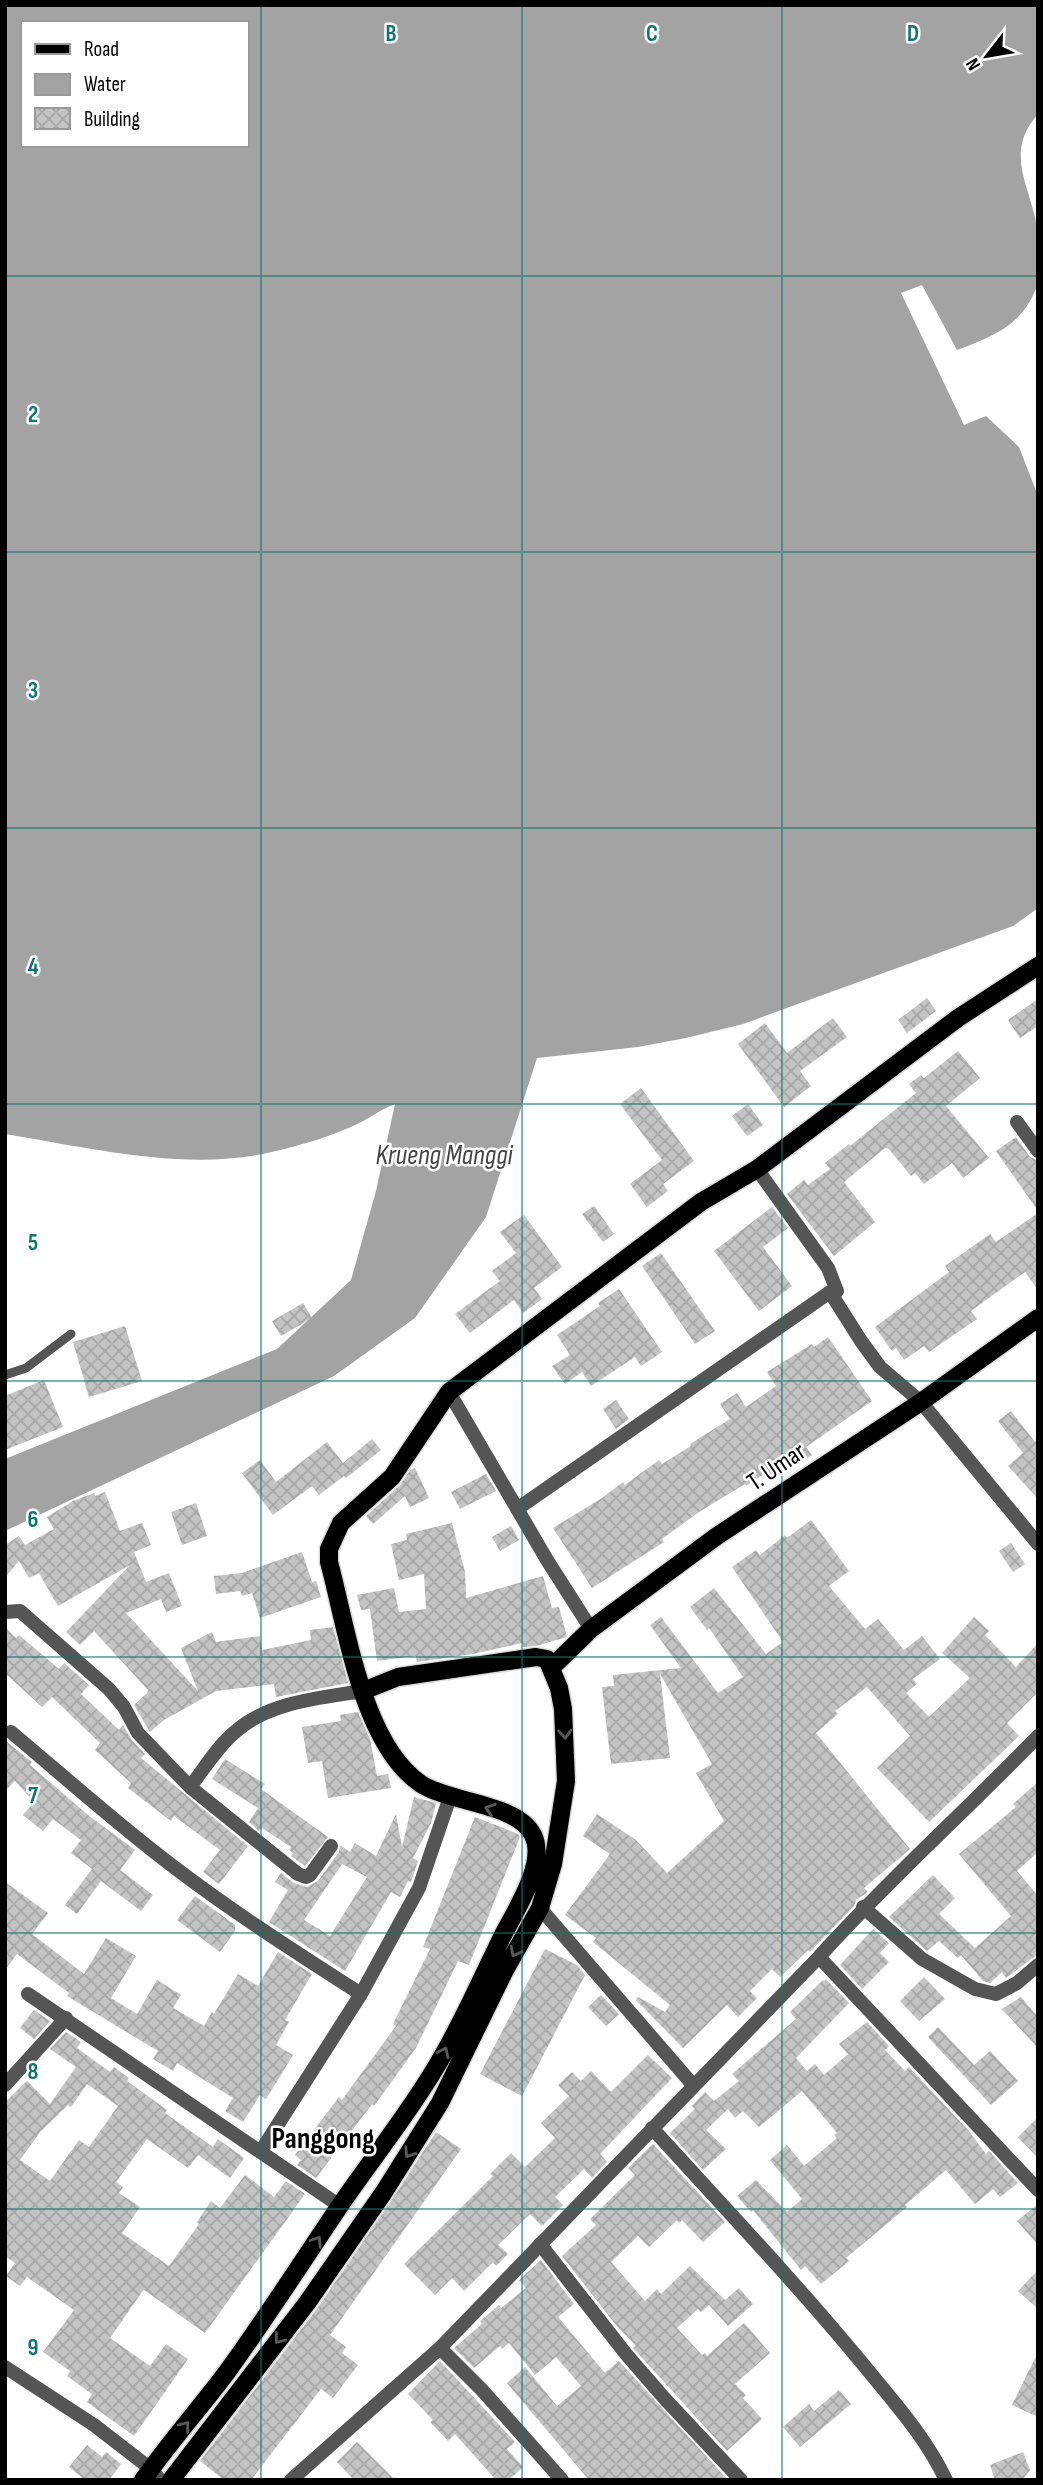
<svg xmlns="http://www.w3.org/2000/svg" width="1043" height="2485" font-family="'Sofia Sans Condensed',sans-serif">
	<defs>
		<pattern id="building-cross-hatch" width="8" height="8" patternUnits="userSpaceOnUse" patternTransform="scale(1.75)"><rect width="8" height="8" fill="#c4c4c4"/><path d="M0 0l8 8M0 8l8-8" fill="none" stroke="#a7a7a7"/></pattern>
	</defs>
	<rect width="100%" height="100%" fill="#fff"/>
	<!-- water -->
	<path fill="#a3a3a3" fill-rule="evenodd" d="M5 5H1038V114C1003 153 1031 187 1037 228 1040 246 1038 265 1038 283 1024 325 994 336 957 350L922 285 901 293 964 425 986 416 1019 447 1038 496V908L1013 926 743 1024 686 1038 638 1047 537 1058 486 1217 415 1318 334 1376 5 1531V1459L277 1349 351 1280 376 1191 395 1104C381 1109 367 1120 353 1126 328 1137 302 1145 276 1151 191 1173 91 1148 5 1134ZM23 23H247V145H23Z"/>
	<!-- building -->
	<path fill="url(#building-cross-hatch)" fill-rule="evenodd" d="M927 998 936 1011 907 1033 898 1020Z
		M1038 999V1026L1020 1038 1008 1020Z
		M833 1018 847 1037 800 1071 811 1086 784 1107 738 1044 765 1023 787 1053Z
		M958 1051 980 1078 946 1106 989 1158 963 1178 952 1163 924 1184 915 1173 911 1176 889 1149 885 1148 844 1182 875 1222 834 1256 787 1194 804 1180 808 1185 830 1169 825 1163 849 1144 850 1146 916 1093 909 1084 921 1075 924 1078Z
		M641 1088 694 1161 663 1184 668 1191 647 1207 630 1184 662 1160 620 1104Z
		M748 1104 763 1125 747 1136 732 1116Z
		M1016 1137 1030 1157 1038 1160V1211L996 1151Z
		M594 1206 614 1234 603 1242 582 1214Z
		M772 1207 788 1228 763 1247 792 1286 759 1311 714 1251Z
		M1038 1213V1290L1025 1272 971 1311 977 1319 929 1352 924 1346 904 1360 896 1348 892 1351 875 1327 949 1272 945 1266 990 1234 996 1242Z
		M524 1215 562 1267 534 1288 542 1299 523 1313 514 1300 470 1333 455 1314 500 1281 492 1271 516 1253 500 1232Z
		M661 1253 715 1331 695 1344 642 1266Z
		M619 1289 662 1352 641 1366 635 1357 591 1386 582 1372 565 1384 552 1366 570 1355 557 1335 600 1306 598 1303Z
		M303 1303 312 1318 281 1336 272 1321Z
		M125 1326 142 1381 89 1397 73 1342Z
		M828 1337 872 1401 806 1447 812 1455 798 1465 795 1460 771 1478 767 1472 746 1486 745 1484 699 1512 662 1539 664 1542 592 1588 553 1528 602 1498 623 1482 625 1485 659 1460 662 1464 691 1446 690 1444 730 1419 720 1404 737 1393 746 1407 776 1386 767 1372 812 1344 814 1347Z
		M44 1380 63 1427 5 1450V1396Z
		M616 1400 629 1419 616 1429 603 1409Z
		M1011 1411 1035 1442 1038 1439V1499L1008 1466 1023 1453 998 1421Z
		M372 1439 381 1450 346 1478 344 1476 319 1495 312 1486 273 1515 242 1473 260 1460 276 1482 327 1442 343 1463Z
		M415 1468 429 1498 410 1507 405 1496 373 1524 366 1516 400 1485 410 1470Z
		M486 1474 496 1491 460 1509 451 1492Z
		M105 1492 120 1531 142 1523 151 1545 134 1552 146 1582 169 1573 182 1606 166 1612 161 1599 126 1613 198 1691 181 1648 212 1632 216 1642 260 1636 262 1650 311 1640 310 1630 333 1627 348 1683 276 1697 274 1684 216 1691 164 1720 150 1732 134 1705 147 1693 148 1690 94 1631 80 1645 66 1632 130 1565 58 1606 39 1573 29 1578 19 1561 5 1577V1545L19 1536 25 1545 54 1529 47 1517 73 1501 94 1493 95 1496Z
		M196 1503 207 1536 182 1545 171 1512Z
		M811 1520 849 1571 829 1586 865 1629 878 1619 904 1650 922 1636 940 1659 913 1679 917 1684 906 1693 929 1717 970 1678 942 1653 974 1617 989 1631 985 1635 1016 1667 1038 1643V1692L1007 1723 1019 1736 929 1822 877 1768 910 1736 867 1687 835 1711 838 1714 816 1733 910 1849 864 1888 868 1892 856 1900 854 1906 810 1952 808 1950 780 1977 772 1969 750 1991 757 1998 738 2017 727 2005 683 2048 636 2000 638 1997 665 2012 670 2005 593 1942 596 1938 565 1915 610 1854 583 1836 597 1814 636 1840 667 1873 724 1821 696 1773 712 1764 660 1674 670 1758 611 1764 602 1687 614 1686 613 1675 681 1668 650 1625 661 1617 718 1693 743 1677 709 1628 707 1630 690 1607 714 1588 766 1654 783 1642 732 1567 756 1550 760 1555 785 1535 787 1538Z
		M452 1523 465 1572 466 1598 543 1576 552 1608 559 1607 567 1637 536 1646 523 1647 522 1643 473 1654 417 1662 416 1656 377 1661 370 1609 361 1610 357 1595 394 1588 399 1612 426 1609 424 1574 399 1580 391 1544 407 1540 406 1534Z
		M511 1526 519 1540 500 1551 492 1537Z
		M1011 1543 1025 1564 1013 1572 999 1551Z
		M302 1552 312 1582 316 1581 321 1597 260 1618 252 1593 242 1596 240 1591 216 1594 214 1576 242 1573Z
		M5 1627 16 1638 19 1635 59 1669 64 1663 89 1685 81 1694 119 1730 123 1725 131 1739 145 1754 141 1758 248 1846 219 1884 203 1872 220 1850 174 1816 171 1821 128 1788 131 1783 95 1750 100 1743 52 1697 42 1707 5 1673Z
		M358 1712 370 1739 377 1776 388 1774 391 1788 328 1798 322 1761 308 1763 302 1727 341 1721 340 1715Z
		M5 1740 32 1762 30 1765 88 1815 135 1850 120 1870 153 1895 141 1911 101 1881 77 1914 65 1905 92 1869 71 1853 81 1840 53 1819 43 1831 23 1815 34 1802 15 1781 5 1791Z
		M225 1759 265 1784 261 1789 328 1837 305 1866 291 1856 293 1853 289 1850 291 1847 262 1828 259 1831 249 1822 258 1808 212 1779Z
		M1038 1782V1852L1017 1871 1038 1896V1954L1006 1978 1002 1972 990 1983 983 1981 961 1955 958 1958 939 1941 927 1951 889 1917 933 1875 955 1898 939 1914 975 1948 1011 1916 959 1854 1016 1807 1013 1804Z
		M414 1797 436 1803 431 1823 413 1858 418 1861 411 1882 408 1881 400 1897 391 1892 345 1971 269 1922 288 1890 275 1882 281 1873 294 1883 307 1887 318 1881 339 1852 340 1845 350 1852 355 1843 376 1856 396 1814 402 1847ZM342 1864 367 1877 330 1936 304 1920Z
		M475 1817 518 1834 520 1837 469 1965 458 1961 416 2048 374 2106 372 2104 316 2178 297 2165 301 2160 295 2155 339 2097 342 2100 396 2026 393 2024 430 1949 423 1947Z
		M5 1882 48 1913 32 1934 84 1974 106 1938 136 1956 111 1998 137 2014 157 1980 181 1995 173 2008 204 2026 212 2012 214 2014 238 1974 258 1986 278 1952 312 1974 285 2020 289 2022 276 2045 293 2055 266 2099 260 2095 243 2122 225 2111 233 2098 177 2063 173 2071 153 2059 158 2051 67 1996 69 1993 17 1954 5 1970Z
		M195 1896 235 1925V1931L220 1952 177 1920Z
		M873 1929 889 1943 880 1953 889 1962 862 1989 840 1965Z
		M545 1949 577 1965 585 1975 522 2096 480 2074Z
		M924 1977 945 1999 919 2021 900 2001Z
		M826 1979 849 2003 796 2058 807 2071 815 2064 824 2075 848 2054 839 2044 867 2022 889 2046 885 2050 905 2071 909 2067 968 2130 986 2154 989 2151 1018 2183 1000 2197 993 2189 975 2204 946 2170 905 2205 907 2207 846 2258 849 2261 821 2284 805 2266 801 2270 753 2210 751 2212 737 2196 756 2180 787 2212 802 2199 770 2160 787 2145 804 2166 837 2138 834 2135 837 2133 802 2091 759 2127 743 2111 735 2118 728 2109 706 2130 726 2149 703 2170 670 2133 695 2109 692 2106 705 2092 714 2101 739 2081 732 2074 796 2019 790 2012 823 1980 824 1981Z
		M601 1995 619 2014 606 2026 588 2007Z
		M1021 1997 1038 2017V2048L1002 2009Z
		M34 2010 50 2021 34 2039 20 2028Z
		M938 2027 974 2065 990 2051 1018 2081 991 2105 928 2037Z
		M66 2032 81 2042 77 2048 110 2072 114 2067 129 2078 127 2081 167 2110 165 2113 213 2147 218 2139 244 2158 230 2178 198 2155 188 2168 147 2139 116 2182 123 2187 119 2193 140 2207 122 2233 169 2266 199 2224 197 2222 211 2201 220 2208 245 2175 274 2197 286 2181 305 2194 205 2333 144 2290 142 2292 110 2338 150 2366 166 2344 188 2359 134 2436 87 2402 92 2394 67 2376 70 2371 43 2352 74 2310 27 2277 20 2286 6 2276 15 2263 5 2256V2102L27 2081 50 2104 76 2067 50 2049ZM87 2084 118 2106 89 2147 79 2140 50 2181 20 2160 41 2131 68 2105 71 2107Z
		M648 2055 672 2078 600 2154 607 2162 592 2178 584 2169 555 2197 563 2205 542 2226 530 2214 498 2245 508 2254 496 2266 493 2262 464 2291 452 2278 435 2295 404 2264 493 2176 490 2174 511 2153 525 2167 555 2138 541 2123 569 2096 558 2085 572 2072 581 2081 591 2071 611 2092Z
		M1038 2117V2158L1018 2137Z
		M436 2132 461 2149 330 2335 346 2347 342 2353 358 2365 333 2398 321 2389 251 2480H224L200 2461 316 2310 393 2198Z
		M653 2144 725 2222 703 2242 682 2220 679 2223 677 2220 649 2247 638 2236 611 2262 645 2301 657 2289 661 2294 690 2266 725 2300 739 2288 753 2304 728 2326 709 2305 701 2312 698 2309 677 2328 702 2355 705 2353 707 2356 744 2323 770 2353 735 2384 746 2395 743 2398 762 2419 727 2451 633 2348 636 2346 615 2324 562 2256 596 2225 590 2219 635 2175 628 2168Z
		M1038 2204V2245L1017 2221Z
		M541 2260 574 2304 558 2317 605 2373 619 2361 728 2480H589L507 2383 525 2367 557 2406 581 2386 556 2357 535 2375 509 2343 502 2349 500 2346 474 2368 454 2348 482 2324 480 2321 499 2305 501 2308 526 2288 519 2280Z
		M1038 2270V2309L1018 2291Z
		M1038 2352V2417L1012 2405Z
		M440 2361 515 2442 507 2449 523 2467 509 2480H496L455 2434 448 2441 430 2422 433 2420 408 2394Z
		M839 2390 851 2404 800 2447 783 2427 809 2404 814 2411Z
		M357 2442 395 2480H354L337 2462Z
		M87 2445 102 2457 106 2452 121 2464 109 2480H85L69 2467Z
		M1023 2452 1030 2470 1022 2480H995L990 2465Z"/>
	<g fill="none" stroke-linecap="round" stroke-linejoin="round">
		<defs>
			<path id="primary" d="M551 1668 591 1629 717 1536 921 1402 1038 1318
				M143 2480C169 2443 200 2408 227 2372 266 2318 302 2262 339 2207 371 2160 407 2116 436 2067 462 2025 481 1979 503 1935 516 1910 547 1862 533 1835 517 1803 450 1803 421 1784 362 1744 347 1628 329 1562V1549L341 1523 392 1477 449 1392 701 1202 757 1169 958 1018 1038 966
				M171 2480 307 2303 384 2192 440 2103 505 1970 540 1908 553 1864 566 1781 563 1709 559 1688 547 1659 536 1657 398 1677 363 1691"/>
		</defs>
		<!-- primary casing -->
		<use href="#primary" stroke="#dbdbdb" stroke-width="21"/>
		<!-- service -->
		<path stroke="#555" stroke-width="9" d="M5 1375 26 1368 71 1334"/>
		<!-- minor -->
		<path stroke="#555" stroke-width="14" d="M1017 1122 1038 1151
			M757 1169 828 1268 837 1291 830 1292 861 1341 880 1367 921 1402 1038 1544
			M449 1392 547 1560 591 1629
			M517 1509 830 1292
			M5 1612 20 1611 109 1689 124 1707 138 1733 190 1787 298 1874 306 1877 310 1875 331 1846
			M11 1732C55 1769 97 1806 142 1842 211 1898 286 1946 361 1994
			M190 1787C204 1769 217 1747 235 1732 268 1702 320 1698 363 1691
			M863 1907 922 1959 975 1989 996 1994 1017 1983 1038 1965
			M540 1908 693 2085
			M819 1957 1038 2190
			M28 1994 340 2206
			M5 2085 66 2018
			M652 2128C723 2206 795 2282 862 2363 893 2401 925 2436 946 2480
			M261 2151 361 1994 419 1888 450 1797
			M540 2244 626 2354 665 2399 741 2480
			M440 2348 482 2390 562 2480
			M5 2367 94 2425 151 2469 160 2480
			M291 2480 440 2348 819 1957C888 1880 966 1811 1038 1736"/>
		<!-- primary -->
		<use href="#primary" stroke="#000" stroke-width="18"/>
	</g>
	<!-- one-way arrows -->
	<defs><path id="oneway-chevron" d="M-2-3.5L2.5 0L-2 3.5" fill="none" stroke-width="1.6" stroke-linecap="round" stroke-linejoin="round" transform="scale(1.75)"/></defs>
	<g stroke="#595959">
		<use href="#oneway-chevron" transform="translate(565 1734) rotate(87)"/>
		<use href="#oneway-chevron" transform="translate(490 1809) rotate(-162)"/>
		<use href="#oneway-chevron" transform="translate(515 1952) rotate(118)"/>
		<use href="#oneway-chevron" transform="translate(444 2052) rotate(-64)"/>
		<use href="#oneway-chevron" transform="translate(409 2153) rotate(123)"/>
		<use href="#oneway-chevron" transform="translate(317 2241) rotate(-56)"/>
		<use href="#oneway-chevron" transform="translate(279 2339) rotate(128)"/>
		<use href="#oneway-chevron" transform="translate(185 2426) rotate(-52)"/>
	</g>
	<!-- grid -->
	<path fill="none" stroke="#0f766e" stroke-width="2" stroke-opacity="0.55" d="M261 5V2480M522 5V2480M782 5V2480M5 276H1038M5 552H1038M5 828H1038M5 1104H1038M5 1381H1038M5 1657H1038M5 1933H1038M5 2209H1038"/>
	<g text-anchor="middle" stroke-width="5" stroke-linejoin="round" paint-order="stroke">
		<!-- street labels -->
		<g font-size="26" fill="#000" stroke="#fff">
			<text transform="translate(776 1466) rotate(-34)" y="9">T. Umar</text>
		</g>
		<!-- water labels -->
		<g font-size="28" font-style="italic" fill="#444" stroke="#fff">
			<text x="444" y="1164">Krueng Manggi</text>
		</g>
		<!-- quarter labels -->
		<g font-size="30" font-weight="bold" fill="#000" stroke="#fff">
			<text x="323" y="2148">Panggong</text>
		</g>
	</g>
	<g font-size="23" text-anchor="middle" font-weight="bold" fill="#0f766e" stroke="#fff" stroke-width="5" stroke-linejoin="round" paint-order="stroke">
		<text x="391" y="41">B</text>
		<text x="652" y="41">C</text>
		<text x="913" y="41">D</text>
		<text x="33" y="422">2</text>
		<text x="33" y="698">3</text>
		<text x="33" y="974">4</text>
		<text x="33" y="1250">5</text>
		<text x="33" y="1527">6</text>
		<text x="33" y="1803">7</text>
		<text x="33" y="2079">8</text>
		<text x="33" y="2355">9</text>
	</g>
	<!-- border -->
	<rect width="1043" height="2485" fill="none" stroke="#000000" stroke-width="14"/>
	<!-- legend -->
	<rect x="21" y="21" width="228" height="126" fill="#ffffff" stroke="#999999" stroke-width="2"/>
	<rect x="35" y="44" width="35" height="10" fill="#000000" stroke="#999999" stroke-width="2"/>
	<text x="84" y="56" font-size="21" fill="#000000">Road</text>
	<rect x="35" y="74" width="35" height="21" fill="#a3a3a3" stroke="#999999" stroke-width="2"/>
	<text x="84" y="91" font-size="21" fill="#000000">Water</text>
	<rect x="35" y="108" width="35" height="21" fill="url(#building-cross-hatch)" stroke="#999999" stroke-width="2"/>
	<text x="84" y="126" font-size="21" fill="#000000">Building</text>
	<!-- north arrow -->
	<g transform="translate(987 56) rotate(239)" stroke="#ffffff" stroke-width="5" paint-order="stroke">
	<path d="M0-5L12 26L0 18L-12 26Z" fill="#000000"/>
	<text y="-10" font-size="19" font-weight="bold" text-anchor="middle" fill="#000000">N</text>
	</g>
</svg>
